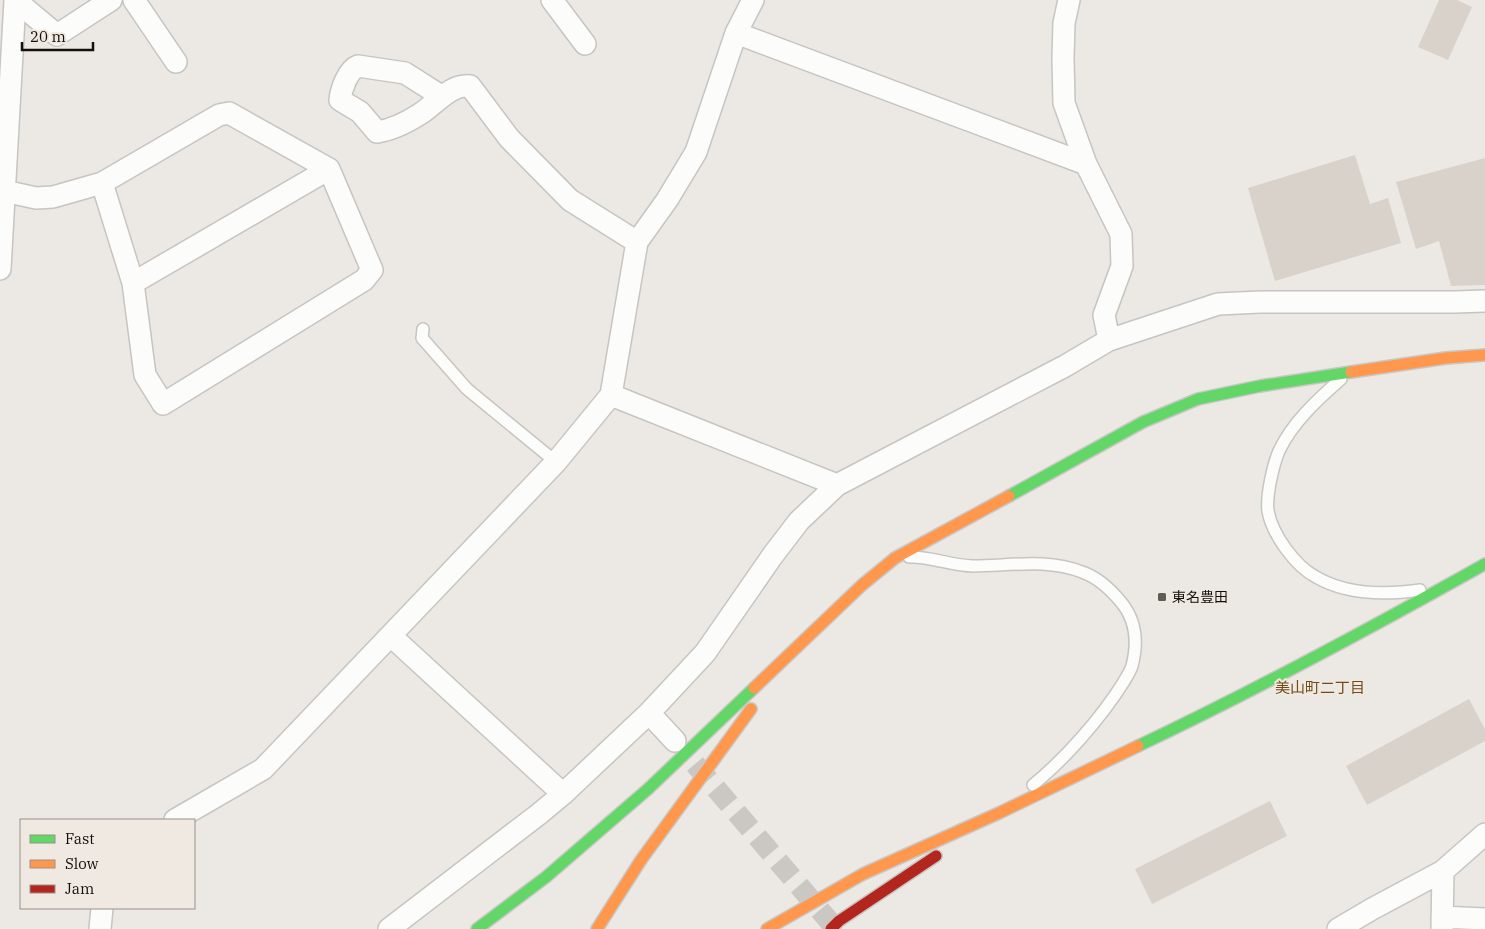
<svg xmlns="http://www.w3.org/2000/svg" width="1485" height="929" font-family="'IBM Plex Serif','Noto Sans JP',serif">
	<rect width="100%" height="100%" fill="#ece9e4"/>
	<!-- building -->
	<path fill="#d9d2ca" d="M1439 0H1457L1472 7 1448 60 1418 47Z
		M1355 155 1370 204 1388 198 1401 243 1275 281 1248 188Z
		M1485 158V285L1451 286 1439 241 1416 249 1396 182Z
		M1469 699 1485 729V741L1367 805 1346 766Z
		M1270 801 1287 836 1152 904 1135 869Z"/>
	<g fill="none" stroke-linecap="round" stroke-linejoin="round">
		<!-- street-tunnel -->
		<path stroke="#cbc8c4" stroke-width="21" stroke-dasharray="21 11" stroke-linecap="butt" d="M695 764 836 929"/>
		<defs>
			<path id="lane" d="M423 329 422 338 467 389 556 462
				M1341 379C1318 399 1292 423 1279 451 1273 465 1266 496 1268 511 1272 534 1295 566 1316 577 1347 595 1386 595 1420 590
				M909 557C930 556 952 566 973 566 1009 566 1047 558 1082 572 1097 577 1111 590 1121 602 1136 620 1138 643 1132 666 1130 672 1126 678 1123 683 1101 718 1065 759 1033 785"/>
			<path id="street" d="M15 0 57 35 111 0
				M134 0 176 62
				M552 0 585 44
				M1069 0 1064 23 1063 58 1064 103 1086 164 1121 234 1122 266 1104 315 1109 340
				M736 33 1086 164
				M441 96 405 73 358 66C348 70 341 89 340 100L360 112 377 132C391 130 409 121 420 114 436 104 450 84 470 86L509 138 570 200 637 242
				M4 191 36 198 53 197 102 183 219 115 229 113 329 169 372 270 364 280 163 404 145 375 133 283 102 183
				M0 269 15 0
				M133 283 329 169
				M611 395 837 485
				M391 636 563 794
				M649 713 675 741
				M175 820 263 769 556 462 611 395 637 242 667 200 696 152 736 33 753 0
				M1442 917 1485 919
				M100 929 102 908
				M389 929 539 814 563 794 649 713 705 653 773 555 799 521 837 485 1065 366 1109 340 1218 304 1260 302H1455L1485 301
				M1338 929 1372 909 1443 871 1485 834
				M1442 929 1443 871"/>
			<path id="fast" d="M1009 496 1143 422 1198 399 1260 386 1351 372
				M1138 746C1256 690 1371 628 1485 564
				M477 929 546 877 648 789 754 688"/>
			<path id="slow" d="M1351 372 1446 358 1485 355
				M754 688 862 585 895 558 1009 496
				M597 929 641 860 751 709
				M767 929 863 874 999 813 1138 746"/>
			<path id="jam" d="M831 929 839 921 936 856"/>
		</defs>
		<!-- lane casing -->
		<use href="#lane" stroke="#c7c5c1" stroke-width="14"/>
		<!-- street casing -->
		<use href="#street" stroke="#c7c5c1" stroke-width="24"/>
		<!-- fast casing -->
		<use href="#fast" stroke="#c9c7c5" stroke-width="14"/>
		<!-- slow casing -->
		<use href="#slow" stroke="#c9c7c5" stroke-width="14"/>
		<!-- jam casing -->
		<use href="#jam" stroke="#c9c7c5" stroke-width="14"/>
		<!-- lane -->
		<use href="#lane" stroke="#fcfcfb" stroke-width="11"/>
		<!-- street -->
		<use href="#street" stroke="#fcfcfb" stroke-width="21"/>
		<!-- fast -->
		<use href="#fast" stroke="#63d668" stroke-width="11"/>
		<!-- slow -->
		<use href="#slow" stroke="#ff974d" stroke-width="11"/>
		<!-- jam -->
		<use href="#jam" stroke="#b3261e" stroke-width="11"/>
	</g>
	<!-- markers -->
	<rect fill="#5f5c58" stroke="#f0e9e1" stroke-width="2" x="1157" y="592" width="10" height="10" rx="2.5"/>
	<g text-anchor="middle" stroke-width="4" stroke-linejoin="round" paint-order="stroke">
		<!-- poi labels -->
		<g font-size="14" fill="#13100d" stroke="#f0e9e1" text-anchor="start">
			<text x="1172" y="602">東名豊田</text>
		</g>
		<!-- neighbourhood labels -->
		<g font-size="15" fill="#6f4c1a" stroke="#f0e9e1">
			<text x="1320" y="693">美山町二丁目</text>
		</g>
	</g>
	<!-- legend -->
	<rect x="20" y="819" width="175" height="90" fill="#f0e9e1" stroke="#98928c"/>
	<rect x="30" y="835" width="25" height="8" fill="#63d668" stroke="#98928c"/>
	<text x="65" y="844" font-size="15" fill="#13100d">Fast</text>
	<rect x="30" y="860" width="25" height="8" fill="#ff974d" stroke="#98928c"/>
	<text x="65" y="869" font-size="15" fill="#13100d">Slow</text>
	<rect x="30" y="885" width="25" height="8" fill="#b3261e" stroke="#98928c"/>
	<text x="65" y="894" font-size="15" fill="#13100d">Jam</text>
	<!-- scale -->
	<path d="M22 42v8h71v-8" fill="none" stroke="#13100d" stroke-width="2.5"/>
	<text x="30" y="42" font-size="15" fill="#13100d" stroke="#f0e9e1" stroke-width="4" paint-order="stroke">20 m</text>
</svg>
